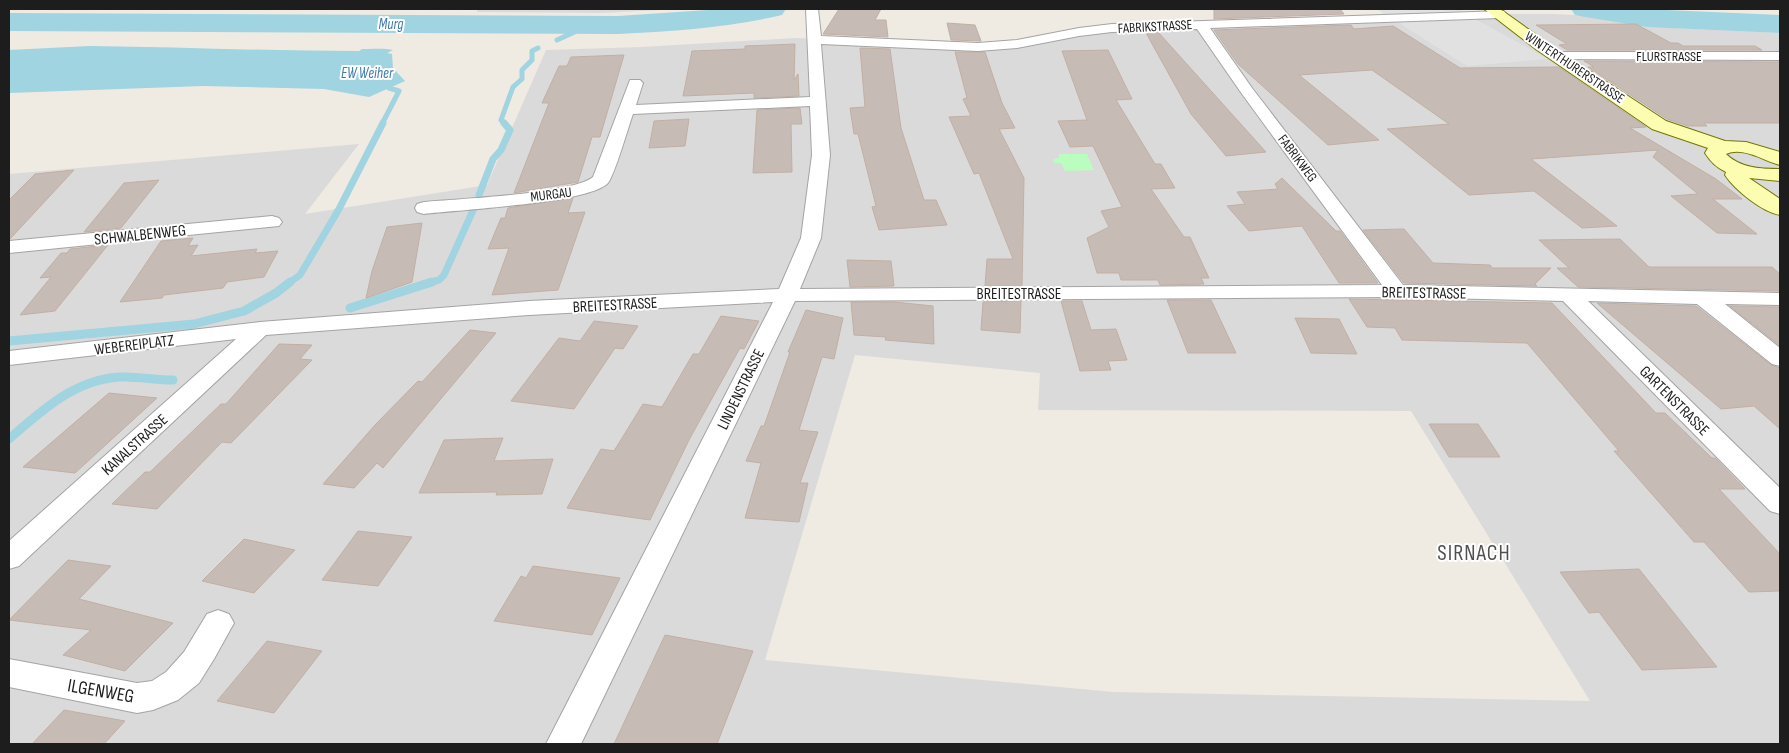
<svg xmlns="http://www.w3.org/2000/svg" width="1789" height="753" font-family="'Sofia Sans Condensed',sans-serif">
	<rect width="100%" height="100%" fill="#efeae2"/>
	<!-- residential -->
	<path fill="#dbdada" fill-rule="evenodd" d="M477 9H682L600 13 477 12Z
		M1499 14H1554L1595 16 1674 28 1780 33V274L1772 267H1736L1757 287H1780V744H9V174L359 144 305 214 487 185 546 50 642 47 796 38 978 47 1079 32ZM855 355 1040 373 1038 410 1411 411 1590 701 1114 692 765 660Z"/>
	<!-- park -->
	<path fill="#bbfdbe" d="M1059 154H1087L1094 170 1065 171 1061 163H1054L1053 159 1059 158Z"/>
	<!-- parking -->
	<path fill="#e1e1e1" d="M1377 9H1473H1460L1465 13 1386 16Z
		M1475 19 1548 59 1467 66 1394 20Z"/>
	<!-- water -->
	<path fill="#9fd4e0" d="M90 46C179 47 269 51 359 51L362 49C370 49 386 48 393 50L387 53 392 54 393 68 405 81 369 97 324 89 203 86 9 93V50Z"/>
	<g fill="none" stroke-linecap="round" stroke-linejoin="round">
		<!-- stream-far2 -->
		<path stroke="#9fd4e0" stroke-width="5" d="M557 40 592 24
			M382 124 399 91 389 88
			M505 124 501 120 513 87 522 79V70L532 60V51L538 48"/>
		<!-- stream-far1 -->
		<path stroke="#9fd4e0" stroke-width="7" d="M479 195 493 159 501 150 510 130 504 123
			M289 283 300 275 339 209 383 123
			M428 283 439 280 444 275 474 208"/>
		<!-- stream -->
		<path stroke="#9fd4e0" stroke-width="9" d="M350 308 432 282
			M9 341 194 324 244 311 276 293 290 282
			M9 439C41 411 74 380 119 377 137 376 155 380 173 380"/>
		<!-- river -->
		<path fill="#9fd4e0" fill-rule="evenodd" d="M723 9H786L782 15C728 28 673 31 618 34L9 31V13L618 16Z
			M1571 9H1643L1780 15V33L1648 27 1585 17 1575 15Z"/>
	</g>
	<!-- building -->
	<path fill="#c7bcb5" stroke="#c2afa4" d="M839 9H881L875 20H886L888 37 823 34Z
		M1214 9H1340L1344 14 1214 19Z
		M947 23 975 25 981 41 951 40Z
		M1636 24 1671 43H1678L1683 46H1755L1762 50H1567L1559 45 1567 44 1536 25Z
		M1351 25 1354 29 1393 26 1460 68 1559 67 1646 127 1630 128 1716 179 1742 199H1713L1757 234 1717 233 1671 196 1698 194 1653 157 1658 150 1531 159 1617 226 1582 228 1534 191 1469 195 1387 129 1449 124 1372 70 1299 75 1379 140 1328 145 1238 64 1214 30Z
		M1158 32 1266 152 1226 156 1191 114 1146 33Z
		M795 44 794 80 798 74 799 96 754 98V93L683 96 692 51 745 49V46Z
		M860 48 890 49 901 128 924 200H936L947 225 879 230 872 207 876 206 858 134H854L850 108 865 107Z
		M1108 50 1132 99 1116 100 1155 164H1161L1175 188 1151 189 1184 237H1190L1209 278H1201L1204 284 1160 285 1158 280H1121L1119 273H1097L1087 238 1109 227 1101 211 1122 207 1093 146 1070 147 1058 121 1087 120 1062 51Z
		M955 52H985L1002 103 1015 128 999 129 1024 178 1022 286H985L987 259H1013L979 173 974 174 949 117 971 116 963 99 967 98Z
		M624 55 600 137H592L578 182 514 193 549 103H542L559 66H567L571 57Z
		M1584 61 1780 62V123H1704L1707 126H1688L1667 119 1588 67H1594Z
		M800 108 802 124H791L792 172 753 173 757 110Z
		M689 119 685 146 649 148 654 121Z
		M74 170 10 239H9V200L35 174Z
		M1282 178 1336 231H1340L1378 283H1339L1302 226 1249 231 1227 206 1245 204 1237 192 1278 189 1275 184Z
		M159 180 121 228 84 232 124 183Z
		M573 198 568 213 585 212 558 290 492 295 509 248 488 249 501 218H505L508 208Z
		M422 223 412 282 366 298 372 271 387 227Z
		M1404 229 1433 263 1490 265 1492 268H1551L1535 284 1537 286 1404 283 1363 230Z
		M193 238 188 246 198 245 191 256 257 249 255 253 278 251 264 277 227 282 223 288 164 295 162 298 120 302 161 241Z
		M1620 239 1649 267H1772L1780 274V291L1578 287 1557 268H1569L1539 240Z
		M108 245 55 311 20 315 51 277 40 278 61 253H67L70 249Z
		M847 260 891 261 894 286 850 287Z
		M1349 299 1552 303 1656 413H1665L1712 458H1715L1745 489H1719L1780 554V591L1749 592 1704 542H1694L1614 451H1619L1527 343 1402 340 1395 328 1367 327Z
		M1167 300H1211L1236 353H1188Z
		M1021 301 1020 333 981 330 983 302Z
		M1061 301H1082L1091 330 1116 329 1127 360 1108 361 1111 370 1080 371Z
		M851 302H895L933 306 934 344 885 340 886 337 854 335Z
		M1597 303 1696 306 1771 365 1780 368V429L1754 406 1721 409Z
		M1730 306 1780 307V346Z
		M806 310 843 318 834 359 822 357 799 430 818 432 800 483H808L799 522 745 518 761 463 746 461 761 426H764L790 352H788Z
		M721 316 759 321 744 349 740 348 690 438 650 520 567 508 601 449 614 451 643 404 662 407 693 354H699Z
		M1295 318 1339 319 1357 354 1311 353Z
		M594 321 638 326 623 349 615 348 574 409 511 401 559 338 580 341Z
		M470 330 496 333 383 468 377 463 354 488 323 484 375 425 418 381 422 382Z
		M279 344 312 345 300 359 312 360 231 443 222 442 157 509 112 504 145 472H150L221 404H226Z
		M109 393 157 398 75 473 23 467Z
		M1429 424H1478L1500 457H1449Z
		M503 438 494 461 553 459 542 494 496 495 497 492 419 493 444 440Z
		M358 531 412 537 378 586 322 580Z
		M244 539 295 550 254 593 202 581Z
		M68 560 111 566 79 599 173 623 125 671 63 655 91 630 9 620Z
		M533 566 620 578 592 635 494 621 521 576 526 578Z
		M1639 569 1717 667 1642 670 1599 612 1589 613 1560 572Z
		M665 635 753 651 717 744H614Z
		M267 641 322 651 274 713 217 701Z
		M64 710 125 721 104 744H32Z"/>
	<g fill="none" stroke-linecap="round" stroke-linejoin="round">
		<defs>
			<path id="street" d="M806 9H818L821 36 978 43 1017 40 1079 28 1112 24 1504 11 1506 14 1504 17 1499 18 1210 28 1252 88 1403 285 1780 293V305L1725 304 1780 348V366L1772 364 1697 304 1588 301 1780 488V514L1770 511 1563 301 1397 297 795 301 581 744H546L773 302 529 315 266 335 19 566 9 569V541L236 339 9 365V351L260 322 529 301 779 289 801 238 812 155 810 106 633 114C628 128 615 174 608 183 590 203 457 210 424 214L417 212 415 208 417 204 424 202C457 199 572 194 593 177L630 80H640L643 83 636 105 810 97ZM1197 29 1242 94 1382 285 800 289 821 238 830 155 821 44 978 51 1017 48 1079 36 1112 32Z
				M1557 52H1780V60L1552 59 1550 56 1552 53Z
				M272 216 279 218 282 222 279 226 9 253V241Z
				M218 610 229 614 234 623 214 659 199 683 178 700 153 710 137 713 9 687V659L137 683 152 681 166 672 184 652 207 614Z"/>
			<path id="secondary" d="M1484 9H1500L1549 44 1666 121 1725 141 1746 142 1780 152V165C1764 161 1743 146 1726 154 1740 168 1761 169 1780 169V181L1749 178 1780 199V215C1762 212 1735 190 1725 175L1726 172C1716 167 1711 162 1705 153L1708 148 1652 129 1537 50Z"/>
		</defs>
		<!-- street casing -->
		<use href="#street" stroke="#a4a4a4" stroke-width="2"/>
		<!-- secondary casing -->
		<use href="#secondary" stroke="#707800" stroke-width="2"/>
		<!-- street -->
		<use href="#street" fill="#fff" fill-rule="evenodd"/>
		<!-- secondary -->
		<use href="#secondary" fill="#fdfdb2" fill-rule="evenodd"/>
	</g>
	<g text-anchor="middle" stroke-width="4" stroke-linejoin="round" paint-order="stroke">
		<!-- far-street labels -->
		<g font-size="14" fill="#1d1d1d" stroke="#fff">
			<text transform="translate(1155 26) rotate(-3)" y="5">FABRIKSTRASSE</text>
			<text x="1669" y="61">FLURSTRASSE</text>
			<text transform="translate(1575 67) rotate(34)" y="5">WINTERTHURERSTRASSE</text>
			<text transform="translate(1298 158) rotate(53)" y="5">FABRIKWEG</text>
			<text transform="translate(551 194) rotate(-7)" y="5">MURGAU</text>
		</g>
		<!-- far-water labels -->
		<g font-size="15" font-style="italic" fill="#417aaa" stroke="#fff">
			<text x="391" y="29">Murg</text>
			<text x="367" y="78">EW Weiher</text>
		</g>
		<!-- street labels -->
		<g font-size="16" fill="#1d1d1d" stroke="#fff">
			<text transform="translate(140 234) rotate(-6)" y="6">SCHWALBENWEG</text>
			<text transform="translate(1424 292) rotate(1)" y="6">BREITESTRASSE</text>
			<text x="1019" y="299">BREITESTRASSE</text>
			<text transform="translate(615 304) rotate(-3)" y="6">BREITESTRASSE</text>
			<text transform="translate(134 344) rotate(-7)" y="6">WEBEREIPLATZ</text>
			<text transform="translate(740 389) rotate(-64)" y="6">LINDENSTRASSE</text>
			<text transform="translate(1675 400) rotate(45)" y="6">GARTENSTRASSE</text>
			<text transform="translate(134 444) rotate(-42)" y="6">KANALSTRASSE</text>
		</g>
		<!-- near-street labels -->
		<g font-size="19" fill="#1d1d1d" stroke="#fff">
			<text transform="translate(101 690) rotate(10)" y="7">ILGENWEG</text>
		</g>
		<!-- near-quarter labels -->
		<g font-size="22" letter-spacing="1" fill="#505050" stroke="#fff">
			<text x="1474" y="560">SIRNACH</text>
		</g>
	</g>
	<!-- border -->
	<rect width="1789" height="753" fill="none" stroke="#1d1d1d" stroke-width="20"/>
</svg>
